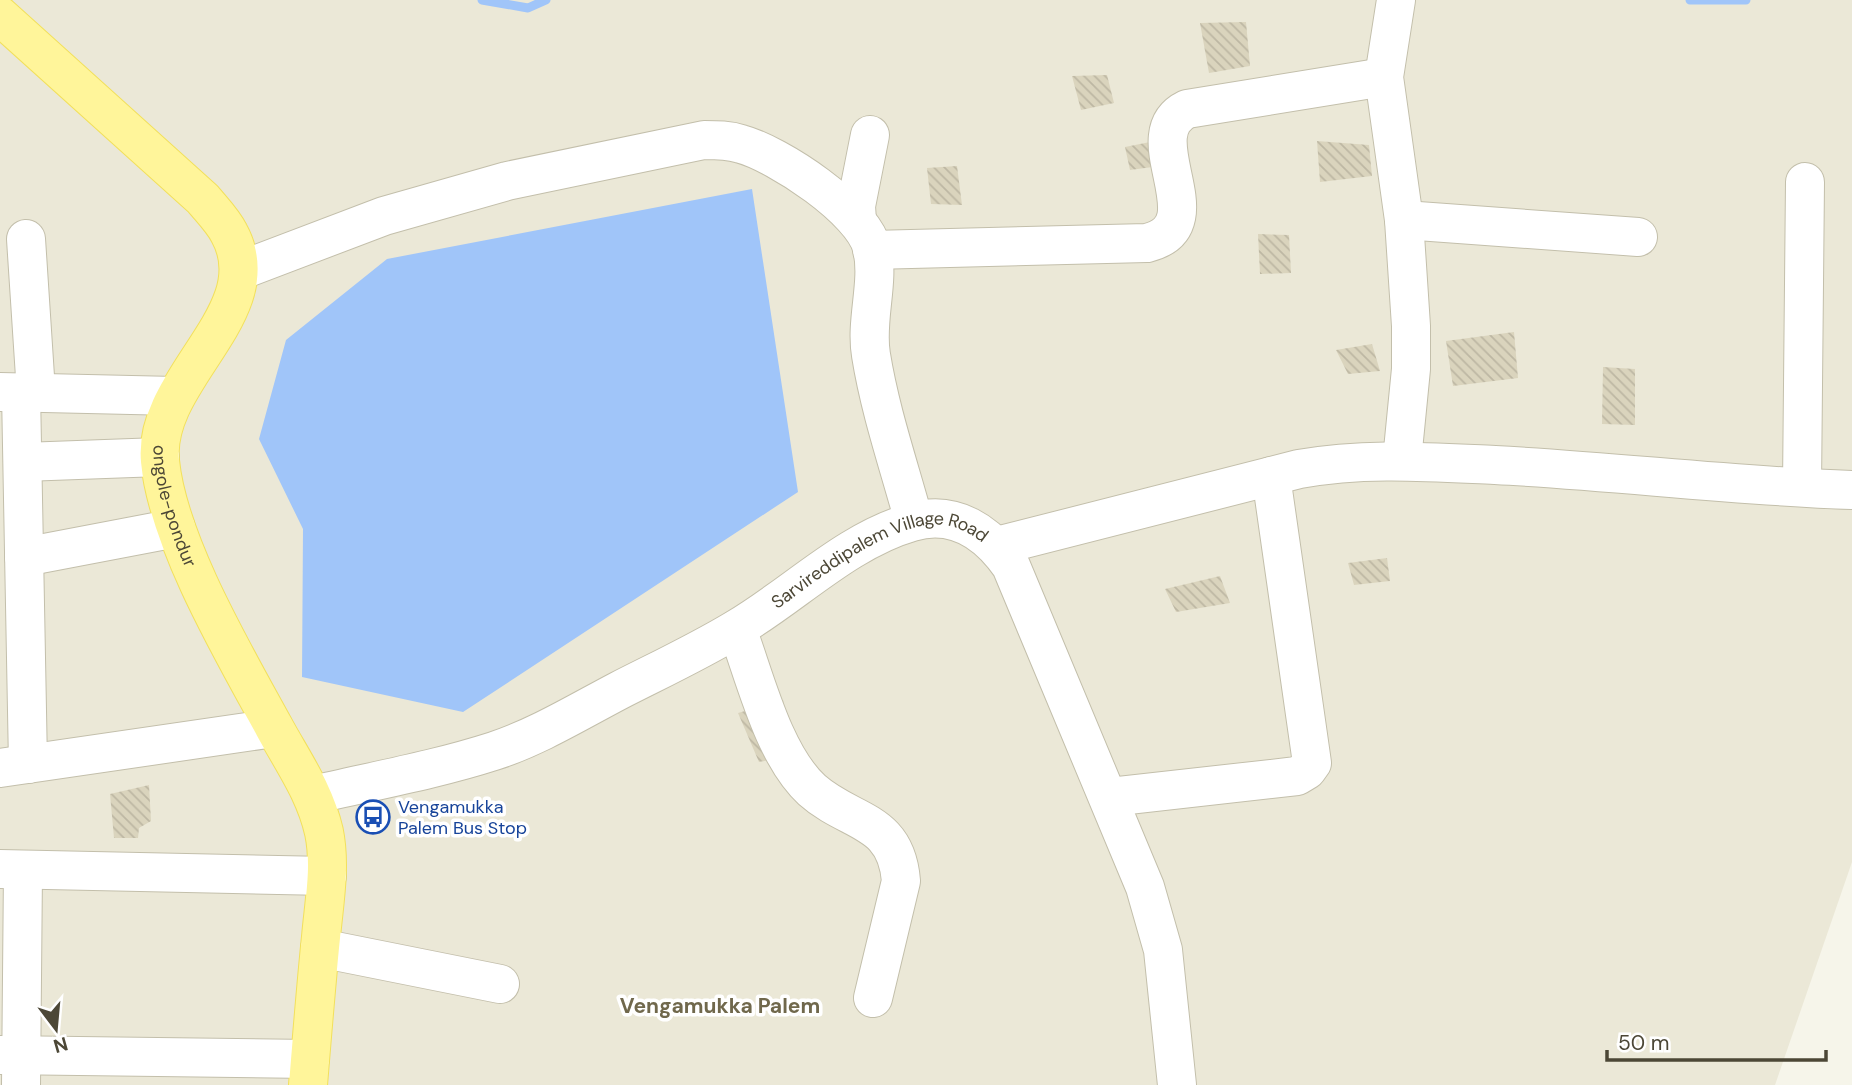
<svg xmlns="http://www.w3.org/2000/svg" width="1852" height="1085" font-family="'DM Sans',sans-serif">
	<defs>
		<pattern id="building-back-hatch" width="6" height="6" patternUnits="userSpaceOnUse" patternTransform="scale(1.75)"><rect width="6" height="6" fill="#dad4bd"/><path d="M-1 5l2 2M0 0l6 6M5-1l2 2" fill="none" stroke="#bdb7a3"/></pattern>
	</defs>
	<rect width="100%" height="100%" fill="#f6f5ea"/>
	<!-- residential -->
	<path fill="#ebe8d7" d="M0 0H1852V862L1775 1085H0Z"/>
	<!-- water -->
	<path fill="#a0c5f9" d="M752 189 798 492 463 712 302 677 303 529 259 439 286 340 387 259Z"/>
	<g fill="none" stroke-linecap="round" stroke-linejoin="round">
		<!-- stream -->
		<path stroke="#a0c5f9" stroke-width="9" d="M482 0 528 8 546 0
			M1690 0H1746"/>
	</g>
	<!-- building -->
	<path fill="url(#building-back-hatch)" d="M1246 22 1250 66 1209 73 1200 23Z
		M1107 75 1114 103 1081 110 1072 76Z
		M1155 141 1160 166 1130 170 1125 147Z
		M1317 141 1369 145 1372 176 1320 182Z
		M957 166 962 205 931 204 927 168Z
		M1258 234 1289 235 1291 273 1260 274Z
		M1514 332 1518 378 1453 386 1446 341Z
		M1372 344 1380 371 1348 374 1336 350Z
		M1603 367 1635 369V425L1602 424Z
		M1387 558 1390 581 1354 585 1348 563Z
		M1220 576 1230 603 1176 612 1165 589Z
		M783 700 795 755 759 762 738 713Z
		M149 785 151 821 139 828 138 838H114L110 794Z"/>
	<g fill="none" stroke-linecap="round" stroke-linejoin="round">
		<defs>
			<g id="minor">
				<path d="M1396 0 1384 77 1404 220 1411 326V369L1402 460"/>
				<path d="M1404 220 1638 237"/>
				<path d="M857 221 856 206 870 135"/>
				<path d="M26 239 36 392"/>
				<path d="M872 250 1147 243C1219 225 1132 136 1187 109L1384 77"/>
				<path d="M239 271 384 216 507 181 704 140C717 140 729 140 741 144 778 154 863 210 872 248 880 282 865 320 871 355 880 411 899 466 914 521"/>
				<path d="M0 392 175 396"/>
				<path d="M21 392 28 764"/>
				<path d="M23 462 160 457"/>
				<path d="M1802 487 1805 182"/>
				<path d="M997 546 1299 469C1365 457 1429 462 1495 465 1614 471 1733 486 1852 490"/>
				<path d="M24 557 176 528"/>
				<path d="M737 629C755 677 773 754 812 790 850 824 896 818 901 881L873 998"/>
				<path d="M0 768 274 728"/>
				<path id="s1" d="M313 795C373 781 435 770 494 751 537 737 578 712 618 691 657 671 698 652 736 629 794 595 846 541 912 522 955 509 988 533 1011 566L1145 887 1163 950 1177 1085"/>
				<path d="M1110 797 1297 776 1307 770 1312 763 1271 476"/>
				<path d="M0 869 327 876"/>
				<path d="M320 948 500 984"/>
				<path d="M0 1055 310 1059"/>
				<path d="M21 1085 23 870"/>
			</g>
			<g id="major">
				<path id="s2" d="M0 16 203 199C212 210 223 221 229 233 273 312 152 378 160 461 168 542 234 654 274 727 293 762 315 792 324 832 331 866 324 903 321 937 316 986 312 1036 308 1085"/>
			</g>
		</defs>
		<!-- minor casing -->
		<use href="#minor" stroke="#c3bfab" stroke-width="40"/>
		<!-- major casing -->
		<use href="#major" stroke="#f2e05c" stroke-width="40"/>
		<!-- minor -->
		<use href="#minor" stroke="#fff" stroke-width="38"/>
		<!-- major -->
		<use href="#major" stroke="#fff59a" stroke-width="38"/>
	</g>
	<!-- icons -->
	<defs>
		<symbol id="bus-ring" viewBox="-11 -11 22 22"><circle r="9.5" fill="#fff" stroke="#1a4fb4" stroke-width="1.5"/><path d="M-5-6H5V4H4V6H2V4H-2V6H-4V4H-5ZM-3.5-4V0h7V-4ZM-3.5 1.2v1.5H-2V1.2ZM2 1.2v1.5H3.5V1.2Z" fill="#1a4fb4"/></symbol>
	</defs>
	<g fill-rule="evenodd">
		<use href="#bus-ring" x="354" y="798" width="38" height="38"/>
	</g>
	<g text-anchor="middle" stroke-width="7" stroke-linejoin="round" paint-order="stroke">
		<!-- street labels -->
		<g font-size="18" fill="#4c4736" stroke="#fff">
			<text dy="6" stroke="none"><textPath href="#s2" startOffset="612">ongole-pondur</textPath></text>
			<text dy="6" stroke="none"><textPath href="#s1" startOffset="623">Sarvireddipalem Village Road</textPath></text>
		</g>
		<!-- transit labels -->
		<g font-size="18" fill="#164399" stroke="#fff" text-anchor="start">
			<text x="398" y="813">Vengamukka<tspan x="398" dy="21">Palem Bus Stop</tspan></text>
		</g>
		<!-- quarter labels -->
		<g font-size="21" font-weight="bold" fill="#70684c" stroke="#fff">
			<text x="720" y="1013">Vengamukka Palem</text>
		</g>
	</g>
	<!-- north arrow -->
	<g transform="translate(56 1029) rotate(164)" stroke="#ffffff" stroke-width="5" paint-order="stroke">
	<path d="M0-5L12 26L0 18L-12 26Z" fill="#4c4736"/>
	<text y="-10" font-size="19" font-weight="bold" text-anchor="middle" fill="#4c4736">N</text>
	</g>
	<!-- scale -->
	<path d="M1607 1050v10h219v-10" fill="none" stroke="#4c4736" stroke-width="3.5"/>
	<text x="1618" y="1050" font-size="21" fill="#4c4736" stroke="#ffffff" stroke-width="5" paint-order="stroke">50 m</text>
</svg>
